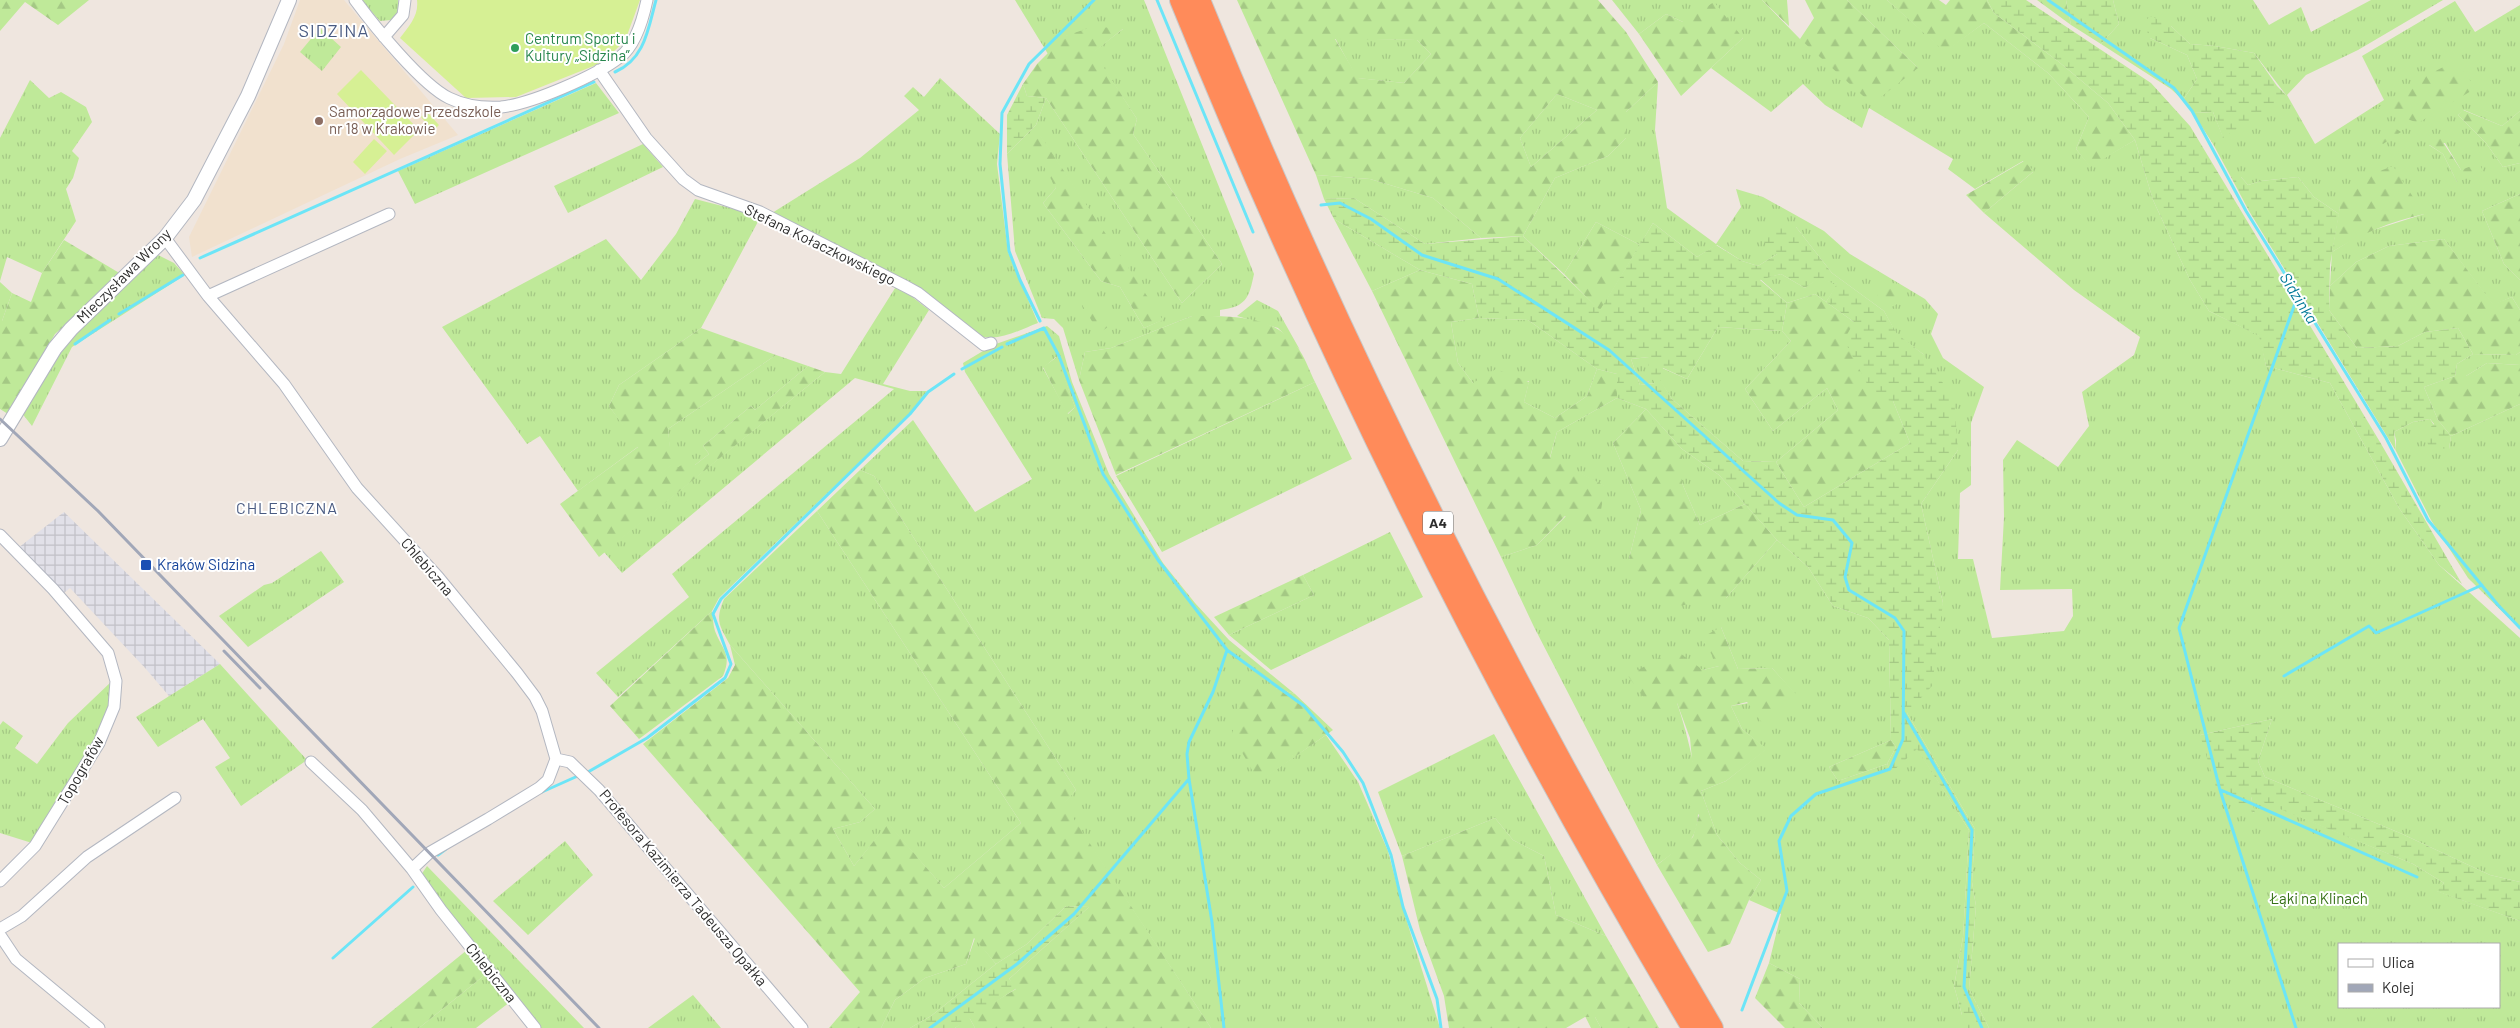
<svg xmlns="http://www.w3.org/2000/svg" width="2520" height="1028" font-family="Barlow,sans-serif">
	<defs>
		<pattern id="industrial-grid" width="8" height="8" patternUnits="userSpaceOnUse" patternTransform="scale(1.25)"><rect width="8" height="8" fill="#e1e0e8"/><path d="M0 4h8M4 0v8" fill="none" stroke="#c1c0c7"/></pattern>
		<pattern id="grass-tufts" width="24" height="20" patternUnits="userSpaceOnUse" patternTransform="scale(1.25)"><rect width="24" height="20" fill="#bfe999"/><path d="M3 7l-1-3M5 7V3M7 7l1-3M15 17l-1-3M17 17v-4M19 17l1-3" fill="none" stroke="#a4c884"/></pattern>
		<pattern id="forest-firs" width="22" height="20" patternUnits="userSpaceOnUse" patternTransform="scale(1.25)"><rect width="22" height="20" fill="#bfe999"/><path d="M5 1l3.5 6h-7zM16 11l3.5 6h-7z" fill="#a4c884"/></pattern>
		<pattern id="wetland-marsh" width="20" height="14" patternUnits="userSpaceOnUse" patternTransform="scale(1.25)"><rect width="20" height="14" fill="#bfe999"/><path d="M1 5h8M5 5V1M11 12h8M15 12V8" fill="none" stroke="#a4c884"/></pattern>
	</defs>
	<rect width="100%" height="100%" fill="#efe6df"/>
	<!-- industrial -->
	<path fill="url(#industrial-grid)" d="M64 512 220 664 169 696 146 669 70 588 64 593 18 548Z"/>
	<!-- education -->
	<path fill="#f1e1ce" d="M300 0H344L458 135 400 159 192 257 189 237 284 44Z"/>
	<!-- grass -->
	<path fill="url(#grass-tufts)" fill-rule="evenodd" d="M361 0H398V14L391 20 380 21Z
		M1015 0H1144L1254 274C1249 298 1246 307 1220 310V316H1192L1111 348 1085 352 1079 380 1063 328 1054 319 1042 318 1015 251 1007 154 1036 125 1046 98 1182 303 1222 264 1133 134 1137 119 1093 52 1123 29 1066 36 1048 54ZM1040 136 1162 320 1144 328 1120 287 1101 281 1043 203 1056 188Z
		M1612 0H1762L1800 39 1918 68 1847 0H1887L1945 51 1984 23 2048 73 2089 117 2076 149 2090 166 2135 140 2153 200 2190 280 2209 311 2260 336 2266 366 2330 383 2399 508 2439 565 2520 638V882L2490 875 2400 833 2265 777 2258 761 2272 719 2200 735 2254 813 2251 796 2413 864 2444 883 2437 891 2520 921V1028H1989L1969 989 1976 906 1972 882 1975 829 1907 713 1943 603 1921 504 1958 450 1923 354 1897 335 1884 311 1832 273 1796 227 1777 254 1758 266 1742 261 1717 245 1697 257 1653 223 1640 245 1596 222 1564 274 1523 236 1555 178 1608 156 1626 138V112L1658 82 1655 130 1667 208 1716 244 1741 207 1736 189 1763 197 1824 231 1850 254 1925 299 1938 314 1931 334 1943 358 1984 387 1971 423V485L1960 493 1958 559H1973L1992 638 2064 631 2073 616 2072 589 2000 590 2004 517 2003 460 2017 440 2058 467 2089 426 2082 392 2134 355 2140 337 2074 290 1984 213 2033 172 2023 161 1975 189 1948 169 1953 159 1869 108 1862 128 1825 105 1803 84 1771 112 1711 68 1743 38 1683 22 1666 14 1639 34ZM2339 944H2499V1007H2339Z
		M2113 0H2253L2269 25 2301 7 2311 32 2371 0H2443L2358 50 2306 75 2287 95 2315 144 2384 100 2362 56 2455 1 2475 32 2520 5V111L2502 126 2464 110 2458 115 2486 143 2503 167 2520 163V194L2482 211 2504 264 2520 280V310L2512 297 2493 305 2444 239 2389 246 2356 262 2330 286 2332 252 2361 234 2424 214 2340 206 2339 214 2314 197 2298 177 2261 181 2248 185 2241 177H2231L2213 144 2193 113 2213 112 2223 137 2286 95 2254 53 2215 46 2190 44 2171 26 2150 38 2187 55 2197 79 2183 100 2171 89 2101 44 2119 24ZM2445 143 2461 170 2457 182 2443 154 2429 145Z
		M320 28 341 47 322 71 300 52Z
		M1335 38 1417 40 1431 54 1404 83 1357 78Z
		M940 78 1000 134 997 164 1008 252 1038 323C1019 330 999 342 980 336L772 213 860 158 919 110 904 96 913 87 924 97Z
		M30 80 49 98 61 92 86 107 92 122 72 151 79 158 73 178 66 189 76 221 42 273 7 257 0 281V138Z
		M596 83 619 113 415 204 398 171Z
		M1557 94 1597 110 1531 167 1520 138Z
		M643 144 663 167 568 213 554 186Z
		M1316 175 1370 179 1433 198 1481 238 1425 244 1354 198 1324 199Z
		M695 199 761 216 701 328 619 385 609 406 639 446 578 491 540 436 527 444 442 327 606 239 641 280 676 234Z
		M1334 219 1420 270 1372 291Z
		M158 255 174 263 185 275 72 347 32 426 21 412 70 336Z
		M1781 274 1805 288 1818 278 1838 284 1826 302 1815 294 1787 303 1760 279Z
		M0 282 12 293 2 321H0Z
		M897 285 929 310 883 384 910 391H927L909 414 719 598 712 611 618 697 596 673 689 597 672 574 894 389 855 378 622 573 604 552 825 372 841 374Z
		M1257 300 1278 311 1300 350 1278 328 1237 316Z
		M1479 318 1528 320 1597 369 1587 396 1555 418 1524 402 1529 381 1473 383 1458 363 1451 322Z
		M1047 326 1059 336 1072 382 1109 474 1163 563 1195 603 1229 640 1295 694 1276 688 1259 781 1326 735 1358 782 1388 851 1404 912 1440 1028H1211L1063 804 1076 790 874 476 860 470 913 420 975 512 1032 479 965 372 963 363 993 345ZM1056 357 1075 407 1068 414 1043 368Z
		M1718 327 1782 331 1791 341 1745 389 1773 431 1827 388 1838 410 1776 462 1743 461 1672 399 1658 378 1662 368 1687 379Z
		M2520 352V365L2487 363 2466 376H2455L2457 364 2473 354 2516 355Z
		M776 355 808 366 755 410 751 406 703 446 709 454 695 465 623 501 671 465 668 429Z
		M1649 357 1655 383 1640 385 1631 359Z
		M1315 382 1352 459 1162 552 1116 476Z
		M1617 398 1646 409 1613 443 1641 510 1629 559 1726 598 1777 540 1808 567 1833 606 1868 618 1889 640 1891 740 1829 767 1838 781 1887 764 1892 771 1917 748 1969 830 1963 937 1954 986 1962 1015V1028H1823L1799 1003 1800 979 1769 963 1781 914 1749 900 1761 880 1740 863 1717 835 1701 791 1726 781 1766 749 1742 729 1731 706 1796 695 1772 668 1738 669 1721 627 1719 666 1703 670 1677 703C1687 732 1708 808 1693 836 1689 844 1665 858 1657 865L1534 627 1501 557 1537 545 1566 516 1604 486 1550 458 1557 432Z
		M2520 404V629L2468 578 2431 520 2396 451V440L2394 432 2413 422 2430 419 2449 449 2451 436Z
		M1682 449 1719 475 1745 504 1700 525 1682 483Z
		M817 511 1021 823 944 888 888 824 854 866 833 829 860 822 875 809 730 645C719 625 715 621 724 599Z
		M1390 532 1423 597 1271 670 1229 635 1314 595 1303 575Z
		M321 551 344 582 248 647 219 616 264 585 272 583Z
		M220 664 307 760 241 806 215 767 230 758 203 719 158 747 136 717Z
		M113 680 107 720 32 843 0 833V725L3 721 23 736 15 748 37 764 68 723Z
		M1494 734 1606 936 1556 915 1544 856 1513 840 1495 818 1402 856 1378 792Z
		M565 841 593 875 528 935 493 901Z
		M427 866 584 1028H539L421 875Z
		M975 938 996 964 931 1016 910 1028H881L895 1000 925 978 966 964Z
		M486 974 510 1002 476 1028H419Z
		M693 995 721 1028H648Z
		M1585 1016 1595 1017 1601 1028H1591Z
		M969 1017 975 1028H955Z"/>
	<!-- forest -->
	<path fill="url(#forest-firs)" fill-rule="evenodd" d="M0 0H89L58 25 25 2 0 31Z
		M1237 0H1598L1626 32 1658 82 1626 112V138L1608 156 1555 178 1523 236 1481 238 1433 198 1370 179 1316 175ZM1335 39 1417 40 1431 54 1404 83 1358 78ZM1557 94 1597 110 1531 167 1520 138Z
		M1762 0H1787L1789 26Z
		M1805 0H1847L1918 68 1872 104 1800 39 1814 18Z
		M1887 0H1939L1946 5 1950 0H1987L1994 13 2059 62 2108 103 2135 140 2090 167 2076 149 2089 117 2048 73 1984 23 1945 52Z
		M2037 0H2066L2071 25Z
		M1714 2 1743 38 1681 96 1639 34 1666 14 1683 22Z
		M1092 27 1124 28 1094 52 1137 119 1133 134 1222 264 1182 303 1046 98 1027 96 1023 84 1037 64 1065 36Z
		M2455 61 2476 88 2418 123 2378 108 2414 82Z
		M2463 110 2502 126 2520 111V163L2503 167 2486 143 2458 115Z
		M2392 126 2401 132 2383 144 2379 141Z
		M1040 135 1163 320 1144 328 1120 287 1101 281 1043 203 1056 188 1031 143Z
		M2439 136 2461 170 2479 163 2483 171 2457 182 2443 154 2428 144Z
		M2024 161 2034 171 1984 213 1966 195Z
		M2393 166 2424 214C2389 222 2363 233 2332 252L2340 206 2356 180Z
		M2520 194V280L2504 264 2482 211Z
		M1596 222 1640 245 1600 311 1564 274Z
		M2444 239 2493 304 2512 297 2520 310V352L2516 355 2473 354 2458 328 2425 332 2398 346 2357 348 2329 310 2330 286 2356 262 2389 246Z
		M64 240 121 274 55 334 8 414 0 409V321H2L12 293 31 302 42 273Z
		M1420 270 1472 284 1479 318 1451 322 1458 363 1473 383 1496 369 1529 382 1524 402 1555 418 1587 396 1597 369 1617 374V398L1557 432 1550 457 1605 486 1600 516 1582 529 1565 516 1537 545 1501 557 1372 291Z
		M1896 282 1899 303 1884 311 1876 292Z
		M1815 294 1854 322 1893 401 1910 443 1804 507 1776 462 1838 410 1827 388 1773 431 1745 389 1791 341 1782 331 1787 303Z
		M1081 303H1097L1111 325 1099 333Z
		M1192 316C1230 316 1278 314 1300 351 1306 360 1310 372 1315 382L1116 475 1079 380 1085 352 1111 348Z
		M701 328 776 355 668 429 672 465 630 497 688 461 695 465 709 454 703 446 751 406 755 410 808 366 825 372 599 557 560 504 638 447 609 406 619 385Z
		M1057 357 1075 407 1067 414 1043 367Z
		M2487 363 2520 365V404L2451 436 2438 420 2424 387 2455 376H2466Z
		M1646 409 1682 449V483L1700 525 1745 504 1777 540 1726 598 1666 608 1629 559 1641 510 1613 443Z
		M860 470 874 476 1076 790 1064 804 1211 1028H975L969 1017 1016 989 1009 979 1089 907 1066 906 1027 944 996 964 974 938 966 964 925 978 895 1000 881 1028H829L860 992 643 744 728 678 735 665 730 645 875 809 860 822 833 829 854 866 888 823 944 888 1021 823 817 511Z
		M1303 575 1314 595 1229 635 1214 617Z
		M712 611C713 617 713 625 715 631 723 651 732 654 723 676L639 739 610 706Z
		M1721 627 1738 669 1772 668 1797 695 1763 724 1747 702 1731 706 1742 729 1767 749 1726 781 1701 791 1717 835 1740 863 1761 880 1749 900 1730 944 1708 952 1657 865 1693 837 1699 815 1668 784 1693 771 1690 738 1677 703 1654 712 1628 676 1674 649 1703 670 1719 666 1701 638Z
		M1243 684 1276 688 1295 694 1333 730 1259 782 1232 735Z
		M1891 740 1896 747 1887 764 1838 781 1829 767Z
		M1495 818 1513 840 1544 856 1556 915 1606 936 1659 1028H1601L1595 1017H1585L1566 1028H1449L1444 996 1420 930 1402 856Z
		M467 950 486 974 419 1028H371Z
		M1769 963 1800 979 1799 1003 1823 1028H1785L1755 998Z"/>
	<!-- wetland -->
	<path fill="url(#wetland-marsh)" fill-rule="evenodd" d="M1987 0H2026L2151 83 2190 126 2380 442 2462 584 2439 565 2399 508 2330 383 2266 366 2259 336 2209 311 2190 280 2153 200 2135 140 2108 103 2059 62 1994 13Z
		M2066 0H2113L2119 24 2101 44 2071 25Z
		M2151 16 2171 26 2190 44 2215 46 2254 53 2277 86 2287 96 2223 138 2213 112 2193 113 2183 100 2197 79 2187 55 2150 38 2143 22Z
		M1023 84 1027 96 1046 98 1036 125 1007 154V115Z
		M2231 177H2241L2248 185 2261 181 2298 177 2314 197 2339 214 2330 265 2329 310 2357 348 2398 346 2425 332 2458 328 2473 354 2457 364 2455 376 2424 387 2438 420 2451 436 2449 449 2429 447 2424 433 2434 424 2430 419 2413 422 2394 432 2396 451 2249 211Z
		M1354 198 1425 244 1523 236 1600 310 1653 223 1697 257 1716 245 1742 261 1758 266 1777 254 1764 242 1773 226 1796 227 1832 273 1884 311 1897 334 1923 354 1954 399 1958 450 1921 504 1943 603 1932 686 1907 713 1975 829 1972 882 1976 906 1969 989 1989 1028H1962V1015L1954 986 1963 937 1969 830 1917 749 1892 772 1887 764 1896 747 1891 740 1889 640 1868 618 1833 606 1808 567 1777 540 1719 475 1682 449 1646 409 1617 398V374L1597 369 1528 320 1479 318 1472 284 1420 270 1334 219 1324 199ZM1781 274 1805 288 1818 279 1837 284 1826 302 1854 322 1844 340 1875 399 1893 401 1910 443 1804 507 1776 462 1743 461 1672 399 1659 378 1663 368 1687 379 1718 327 1782 331 1787 303 1760 280ZM1649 357 1648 371 1655 383 1640 385 1631 359Z
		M2272 719 2258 761 2265 777 2400 833 2490 875 2520 882V921L2436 891 2444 883 2413 864 2251 797 2255 813 2219 797 2200 735Z
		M1066 906 1089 907 1009 979 1017 988 955 1028H910L931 1016 996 964 1027 944Z"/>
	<!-- pitch -->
	<path fill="#d6f094" d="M417 0H640L625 41 601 63 516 97 466 98 400 38C409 26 419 16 417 0Z
		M361 70 419 130 394 155 337 94Z
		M427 112 439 125 433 131 421 117Z
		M374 139 387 151 365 174 353 162Z"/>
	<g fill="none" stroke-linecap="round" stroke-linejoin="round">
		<!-- stream -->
		<path stroke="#6ce5f7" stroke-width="3" d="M1157 0 1253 232
			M2048 0 2174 88 2192 111 2246 211 2386 438 2428 520 2498 605 2520 628
			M615 72C645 59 648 29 656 0
			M1321 205 1340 203 1371 219 1422 255 1498 279 1609 350 1779 503 1797 515 1833 520 1852 543 1845 577 1849 590 1895 618 1904 631 1903 739 1890 769 1816 794 1791 816 1779 841 1787 891 1742 1010
			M200 258 594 82
			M119 314 183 275
			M1040 321 1020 280 1009 251 1000 164 1002 113 1029 64 1094 0
			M75 344 110 320
			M1007 344 1044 328 1059 356 1103 474 1158 560 1227 650 1304 706 1343 752 1363 783 1391 855 1403 907 1437 999 1441 1028
			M962 369 1002 347
			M2284 676 2369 626 2376 633 2482 585
			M1904 713 1972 830 1964 987 1982 1028
			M588 772 647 738 725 678 731 664 713 614 721 599 910 414 928 392 954 374
			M2221 790 2417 877
			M542 792 580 775
			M438 855 446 849
			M333 958 413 887
			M930 1028 1017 964 1074 914 1188 780
			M1224 1028 1212 922 1189 779 1187 754 1189 742 1213 692 1227 650
			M2296 1028 2220 790 2179 628 2298 295"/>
		<defs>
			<path id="minor" d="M355 0C374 26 422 85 449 98 465 106 483 108 501 107 531 104 596 76 620 57 636 45 643 19 647 0
				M384 37 403 15 405 0
				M599 70 646 138 683 179 698 190 760 212 905 286 918 293 984 345 991 343
				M165 238 208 296 284 384 357 488 438 577 517 673 535 697 542 711 556 759 548 780 539 788 488 819 429 853 412 869
				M208 296 389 214
				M0 535 53 589 108 653 116 681 114 707 99 743 35 846 0 881
				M556 759 570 762 599 790 802 1028
				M311 762 362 810 412 869 441 910 535 1028
				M0 929 22 916 87 857 175 798
				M0 935 16 959 99 1028"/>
			<path id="tertiary" d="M0 439 55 348 71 329 165 238 194 200 248 96 289 0"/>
			<path id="motorway" d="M1180 0C1324 355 1496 699 1692 1028
				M1200 0C1344 355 1518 698 1713 1028"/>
		</defs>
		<!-- minor casing -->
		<use href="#minor" stroke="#b3b7c1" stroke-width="13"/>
		<!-- tertiary casing -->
		<use href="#tertiary" stroke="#b3b7c1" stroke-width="16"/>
		<!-- motorway casing -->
		<use href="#motorway" stroke="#c8c8c8" stroke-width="22"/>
		<!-- minor -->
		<use href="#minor" stroke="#fff" stroke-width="11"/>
		<!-- tertiary -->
		<use href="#tertiary" stroke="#fff" stroke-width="14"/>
		<!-- motorway -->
		<use href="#motorway" stroke="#ff8b5a" stroke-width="20"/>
		<!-- rail -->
		<path stroke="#a1a7b8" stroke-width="3" d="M0 419 98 511 599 1028
			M224 651 260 688"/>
	</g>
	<!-- markers -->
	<circle fill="#2e9e5b" stroke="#fff" stroke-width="2" cx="515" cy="48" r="5"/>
	<circle fill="#8d6e63" stroke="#fff" stroke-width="2" cx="319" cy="121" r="5"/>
	<rect fill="#1a4fb4" stroke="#fff" stroke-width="2" x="140" y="559" width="12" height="12" rx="2.5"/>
	<g text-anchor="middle" stroke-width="4" stroke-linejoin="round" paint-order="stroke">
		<!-- shield labels -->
		<rect fill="#fff" stroke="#6c6c6c" stroke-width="1" x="1423" y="511.5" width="30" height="23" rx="4"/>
		<g font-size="14" font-weight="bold" fill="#2d2d2d">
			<text x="1438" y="528">A4</text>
		</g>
		<!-- leisure labels -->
		<g font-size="15" fill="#27864d" stroke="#fff" text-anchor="start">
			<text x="525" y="44">Centrum Sportu i<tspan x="525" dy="17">Kultury „Sidzina”</tspan></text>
		</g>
		<!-- education labels -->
		<g font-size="15" fill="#785e54" stroke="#fff" text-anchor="start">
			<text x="329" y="117">Samorządowe Przedszkole<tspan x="329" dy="17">nr 18 w Krakowie</tspan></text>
		</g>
		<!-- street labels -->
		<g font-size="15" fill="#2d2d2d" stroke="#fff">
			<text transform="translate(820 245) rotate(26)" y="5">Stefana Kołaczkowskiego</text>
			<text transform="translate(124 276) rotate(-45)" y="5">Mieczysława Wrony</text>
			<text transform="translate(427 567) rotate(49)" y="5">Chlebiczna</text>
			<text transform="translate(81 771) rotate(-60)" y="5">Topografów</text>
			<text transform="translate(683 888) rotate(50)" y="5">Profesora Kazimierza Tadeusza Opałka</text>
			<text transform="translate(491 973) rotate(51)" y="5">Chlebiczna</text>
		</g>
		<!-- transit labels -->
		<g font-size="15" fill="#164399" stroke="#fff" text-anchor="start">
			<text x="157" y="570">Kraków Sidzina</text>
		</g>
		<!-- park labels -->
		<g font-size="15" fill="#367116" stroke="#fff">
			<text x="2319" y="904">Łąki na Klinach</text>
		</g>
		<!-- water labels -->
		<g font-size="16" font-style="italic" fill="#067c9a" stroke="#fff">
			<text transform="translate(2299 298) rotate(58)" y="6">Sidzinka</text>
		</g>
		<!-- neighbourhood labels -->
		<g font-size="16" letter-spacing="1" fill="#4a5b82" stroke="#fff">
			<text x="287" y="514">CHLEBICZNA</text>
		</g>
		<!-- quarter labels -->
		<g font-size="18" letter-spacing="1" fill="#4a5b82" stroke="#fff">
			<text x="334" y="37">SIDZINA</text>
		</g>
	</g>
	<!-- legend -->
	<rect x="2338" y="943" width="162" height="65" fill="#ffffff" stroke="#ababab"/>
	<rect x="2348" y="959" width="25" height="8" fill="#ffffff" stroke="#ababab"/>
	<text x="2382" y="968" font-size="15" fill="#2d2d2d">Ulica</text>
	<rect x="2348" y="984" width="25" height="8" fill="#a1a7b8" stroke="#ababab"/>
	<text x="2382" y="993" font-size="15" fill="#2d2d2d">Kolej</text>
</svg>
